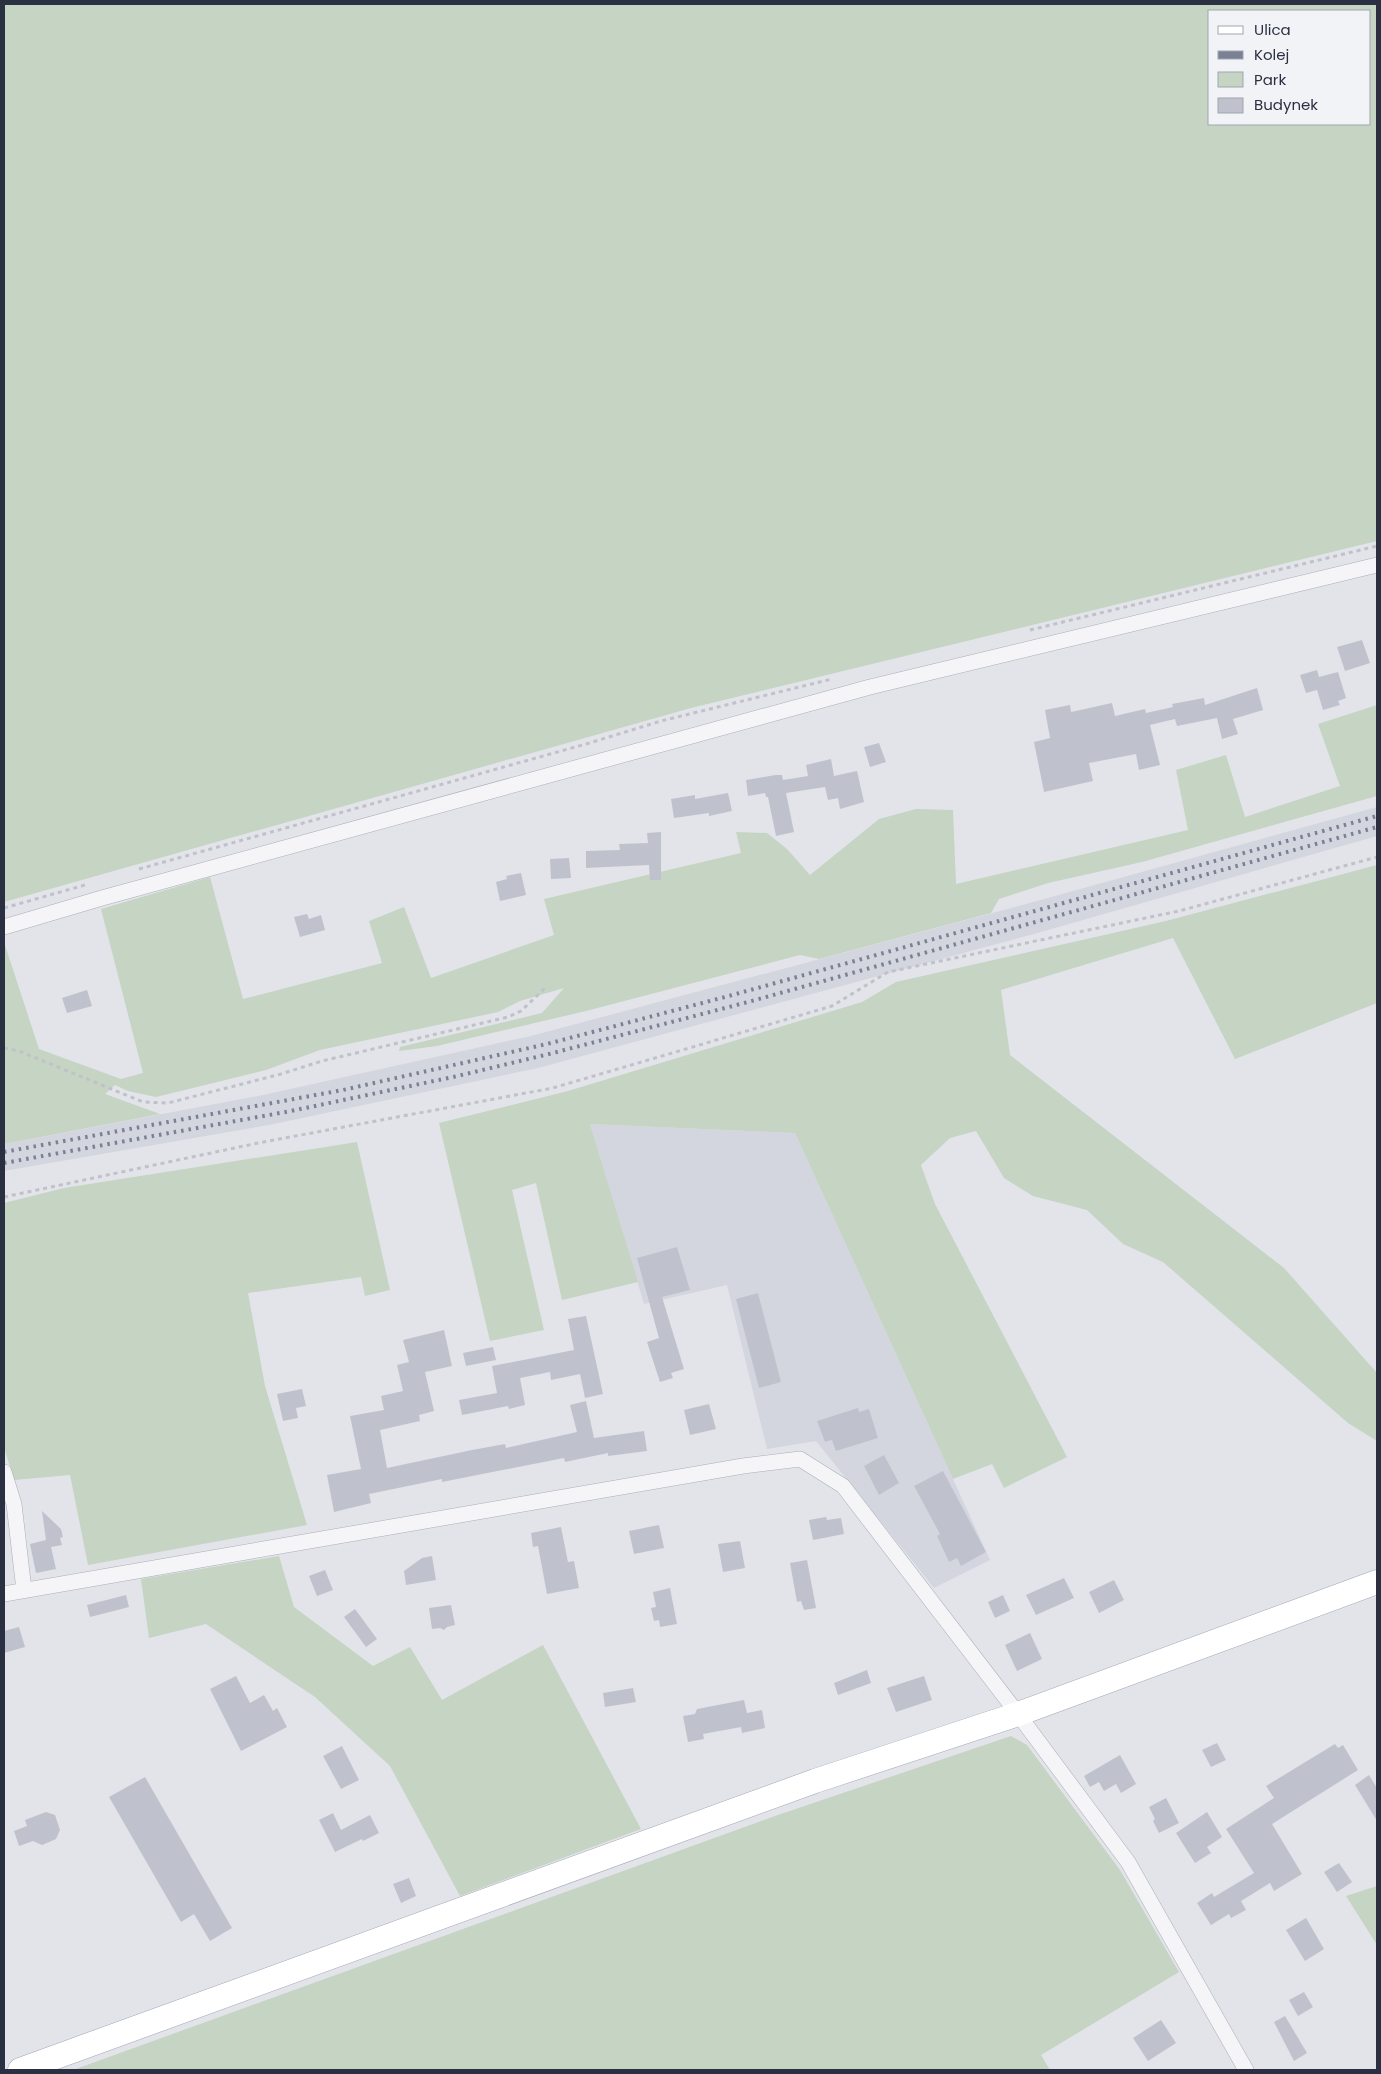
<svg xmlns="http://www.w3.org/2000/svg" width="1381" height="2074" font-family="Poppins,sans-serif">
	<rect width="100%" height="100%" fill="#e2e4ea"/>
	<!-- built -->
	<path fill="#d4d6df" d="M1377 807V836L1034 934 538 1068 269 1125 4 1171V1144L263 1095 531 1036 1026 904Z
		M590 1124 795 1133 990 1560 934 1588 816 1441 767 1449 727 1285 644 1304Z"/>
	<!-- green -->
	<path fill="#c5d4c3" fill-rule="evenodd" d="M4 4H1377V541L691 708 4 902ZM1210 11H1370V124H1210Z
		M1377 705V796L1142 862 1048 883 999 899 991 913 819 959 800 955 586 1011 437 1046 399 1051 400 1047 542 1013 564 988 520 1001 498 1012 320 1050 266 1070 156 1097 128 1091 115 1085 105 1094 160 1114 4 1144V942L39 1049 121 1079 143 1073 101 909 210 877 243 999 382 963 369 921 404 907 431 978 554 935 544 899 741 853 736 832 767 833 787 849 810 875 879 819 916 809 953 810 956 884 1188 830 1176 770 1226 755 1245 817 1340 786 1318 724Z
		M1377 865V1003L1235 1059 1173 938 1001 990 1010 1055 1284 1268 1377 1373V1441L1348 1423 1163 1262 1123 1244 1087 1210 1033 1196 1004 1178 976 1131 950 1138 921 1165 935 1204 1067 1457 1004 1488 992 1464 953 1479 795 1133 590 1124 638 1282 562 1300 536 1183 512 1190 544 1330 490 1341 439 1123 568 1091 862 1002 896 982 1166 921Z
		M357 1142 390 1290 365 1296 361 1277 248 1293 265 1386 307 1525 88 1565 70 1475 14 1480 4 1447V1203L64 1188Z
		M279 1556 294 1607 373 1666 410 1647 442 1700 543 1645 641 1829 460 1896 390 1766 315 1697 206 1624 149 1638 141 1579Z
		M1011 1736 1027 1745 1120 1870 1179 1972 1041 2055 1050 2070H73L778 1815Z
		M1377 1886V1945L1346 1896Z"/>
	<!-- building -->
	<path fill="#bfc2cd" d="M1362 640 1370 663 1345 671 1337 647Z
		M1317 670 1319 677 1338 672 1346 698 1338 701 1340 705 1323 710 1317 690 1306 693 1300 675Z
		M1257 688 1263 710 1233 719 1238 734 1222 739 1217 718 1177 726 1175 719 1150 725 1160 765 1139 770 1136 754 1089 763 1093 781 1044 792 1034 742 1050 738 1045 710 1070 705 1071 712 1112 703 1115 716 1145 709 1146 713 1173 707 1172 704 1204 698 1205 705Z
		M879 743 886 762 870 767 864 747Z
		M831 759 834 776 857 771 864 802 840 809 838 798 828 800 825 787 786 793 794 832 776 836 768 797H766L765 793 748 796 746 780 776 775H782L783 780 808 776 806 765Z
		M728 793 732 811 709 816V813L674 818 671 799 695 795V799Z
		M661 832V880H650L649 865 586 868V851L620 850 619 844 648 843 647 833Z
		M569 858 571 878 551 879 550 859Z
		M521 873 526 895 500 901 496 882 507 879 506 876Z
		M307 914 309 919 321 915 325 930 300 937 294 917Z
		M87 990 92 1006 67 1013 62 998Z
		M677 1247 690 1290 662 1297 684 1369 671 1373 673 1378 660 1382 647 1342 659 1338 637 1258Z
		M758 1293 781 1382 759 1388 736 1299Z
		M586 1316 603 1394 585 1398 580 1374 551 1380 550 1372 520 1378 525 1405 509 1409 508 1406 462 1415 459 1400 497 1393 492 1366 574 1350 568 1319Z
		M444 1330 452 1366 425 1372 434 1411 419 1415 420 1421 380 1430 387 1468 472 1450 505 1444 506 1448 577 1432 570 1405 586 1401 594 1438 644 1431 647 1451 608 1456V1453L565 1462 564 1458 442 1482V1479L369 1494 371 1503 334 1512 327 1475 361 1469 350 1416 384 1410 381 1396 403 1391 397 1365 409 1362 403 1340Z
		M493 1347 496 1360 466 1366 463 1353Z
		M302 1389 306 1406 296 1408 298 1418 283 1421 277 1394Z
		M709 1404 716 1429 690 1435 684 1410Z
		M858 1408 859 1412 869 1409 878 1438 836 1451 832 1440 825 1442 817 1421Z
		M884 1455 899 1483 879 1495 864 1466Z
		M943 1471 986 1552 961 1566 957 1558 949 1562 937 1536 940 1534 914 1486Z
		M42 1511 61 1529 63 1537 60 1538 62 1545 51 1547 56 1569 36 1573 30 1544 46 1540Z
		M826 1517 827 1520 841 1518 844 1534 813 1540 809 1520Z
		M659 1525 664 1548 634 1554 629 1531Z
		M561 1527 568 1562 574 1561 579 1588 547 1594 538 1546 533 1547 531 1533Z
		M740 1541 745 1568 723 1572 718 1544Z
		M432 1556 436 1580 406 1585 404 1571 422 1558Z
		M807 1560 816 1608 804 1610 801 1601 797 1602 790 1563Z
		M325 1570 333 1590 317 1596 309 1576Z
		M1064 1578 1074 1598 1036 1615 1026 1595Z
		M1114 1580 1124 1600 1099 1613 1089 1592Z
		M670 1588 677 1624 660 1627 659 1620 654 1621 651 1608 656 1607 653 1592Z
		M126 1595 129 1607 90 1617 87 1605Z
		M1003 1595 1010 1611 995 1618 988 1602Z
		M451 1605 455 1625 447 1627 444 1630 440 1628 432 1629 429 1608Z
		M355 1609 377 1639 366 1647 344 1617Z
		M19 1627 25 1647 4 1653V1631Z
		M1030 1633 1042 1659 1017 1671 1005 1645Z
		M867 1670 871 1683 838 1695 834 1683Z
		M236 1676 250 1703 264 1695 273 1711 277 1708 287 1727 241 1751 210 1689Z
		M924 1676 932 1700 896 1712 887 1688Z
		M633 1688 636 1702 605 1707 603 1693Z
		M744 1700 747 1713 762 1710 765 1728 742 1733 741 1727 703 1734 704 1739 688 1742 683 1716 695 1714 697 1709Z
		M1217 1743 1226 1760 1211 1767 1202 1750Z
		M1335 1744 1338 1748 1343 1745 1358 1770 1272 1824 1302 1874 1274 1891 1270 1883 1241 1901 1246 1910 1231 1918 1229 1914 1211 1925 1197 1903 1212 1893 1214 1897 1254 1873 1226 1829 1274 1798 1266 1786Z
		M342 1746 359 1780 341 1789 323 1756Z
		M1120 1755 1136 1784 1121 1793 1116 1784 1104 1791 1099 1782 1090 1787 1084 1776Z
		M1369 1775 1377 1788V1821L1355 1785Z
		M145 1777 232 1928 210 1941 194 1914 181 1922 109 1797Z
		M1166 1798 1179 1823 1159 1833 1153 1821 1155 1819 1149 1807Z
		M46 1812 55 1815 60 1830 56 1839 42 1845 33 1841 19 1846 14 1831 27 1826 25 1820Z
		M1207 1812 1222 1837 1207 1847 1211 1853 1195 1863 1176 1833Z
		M333 1813 341 1830 370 1815 379 1833 363 1841 362 1839 335 1852 319 1820Z
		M1339 1863 1352 1882 1337 1892 1324 1872Z
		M409 1878 416 1896 401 1903 393 1884Z
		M1306 1918 1324 1949 1305 1961 1286 1930Z
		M1304 1992 1313 2007 1298 2016 1289 2000Z
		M1285 2016 1307 2053 1294 2061 1274 2022Z
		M1161 2020 1176 2043 1148 2061 1133 2038Z"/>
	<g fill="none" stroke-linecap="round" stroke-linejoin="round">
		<defs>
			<path id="street" d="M4 927 102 898 870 687 1377 565
				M4 1472 14 1504 24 1590
				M4 1594 743 1466 800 1459 843 1486 1018 1714 1128 1862 1246 2070"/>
			<path id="primary" d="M20 2070 815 1781 1018 1714 1377 1582"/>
		</defs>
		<!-- street casing -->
		<use href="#street" stroke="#abaeb8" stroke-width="16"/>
		<!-- primary casing -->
		<use href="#primary" stroke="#a1a6b6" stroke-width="25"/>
		<!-- path -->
		<path stroke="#c0c2c9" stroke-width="3" stroke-dasharray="4 4" stroke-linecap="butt" d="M1030 630 1377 546
			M139 869 586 744 661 721 832 679
			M4 908 85 885
			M4 1048 19 1051 143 1102 168 1103 281 1074 322 1061 508 1017 521 1011 545 988
			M4 1197 258 1143 553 1088 832 1006 888 972 1179 911 1377 857"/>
		<!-- street -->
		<use href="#street" stroke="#f5f5f8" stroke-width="15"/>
		<!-- primary -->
		<use href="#primary" stroke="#fff" stroke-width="24"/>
		<!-- rail -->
		<path stroke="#7b8194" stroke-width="4" stroke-dasharray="2.5 5" stroke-linecap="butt" d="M4 1152 343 1090 547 1044 725 997 1377 816
			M4 1163 291 1111 453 1077 549 1054 748 1002 1377 827"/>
	</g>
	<!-- border -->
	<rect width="1381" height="2074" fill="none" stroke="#2a2f42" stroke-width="10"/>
	<!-- legend -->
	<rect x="1208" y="10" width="162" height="115" fill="#f1f3f7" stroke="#a1a5af"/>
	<rect x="1218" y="26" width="25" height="8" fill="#ffffff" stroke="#a1a5af"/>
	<text x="1254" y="35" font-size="15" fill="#2a2f42">Ulica</text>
	<rect x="1218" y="51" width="25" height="8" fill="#7b8194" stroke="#a1a5af"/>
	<text x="1254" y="60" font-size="15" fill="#2a2f42">Kolej</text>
	<rect x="1218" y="72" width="25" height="15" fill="#c5d4c3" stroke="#a1a5af"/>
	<text x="1254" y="85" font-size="15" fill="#2a2f42">Park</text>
	<rect x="1218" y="98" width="25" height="15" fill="#bfc2cd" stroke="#a1a5af"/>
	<text x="1254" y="110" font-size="15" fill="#2a2f42">Budynek</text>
</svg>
